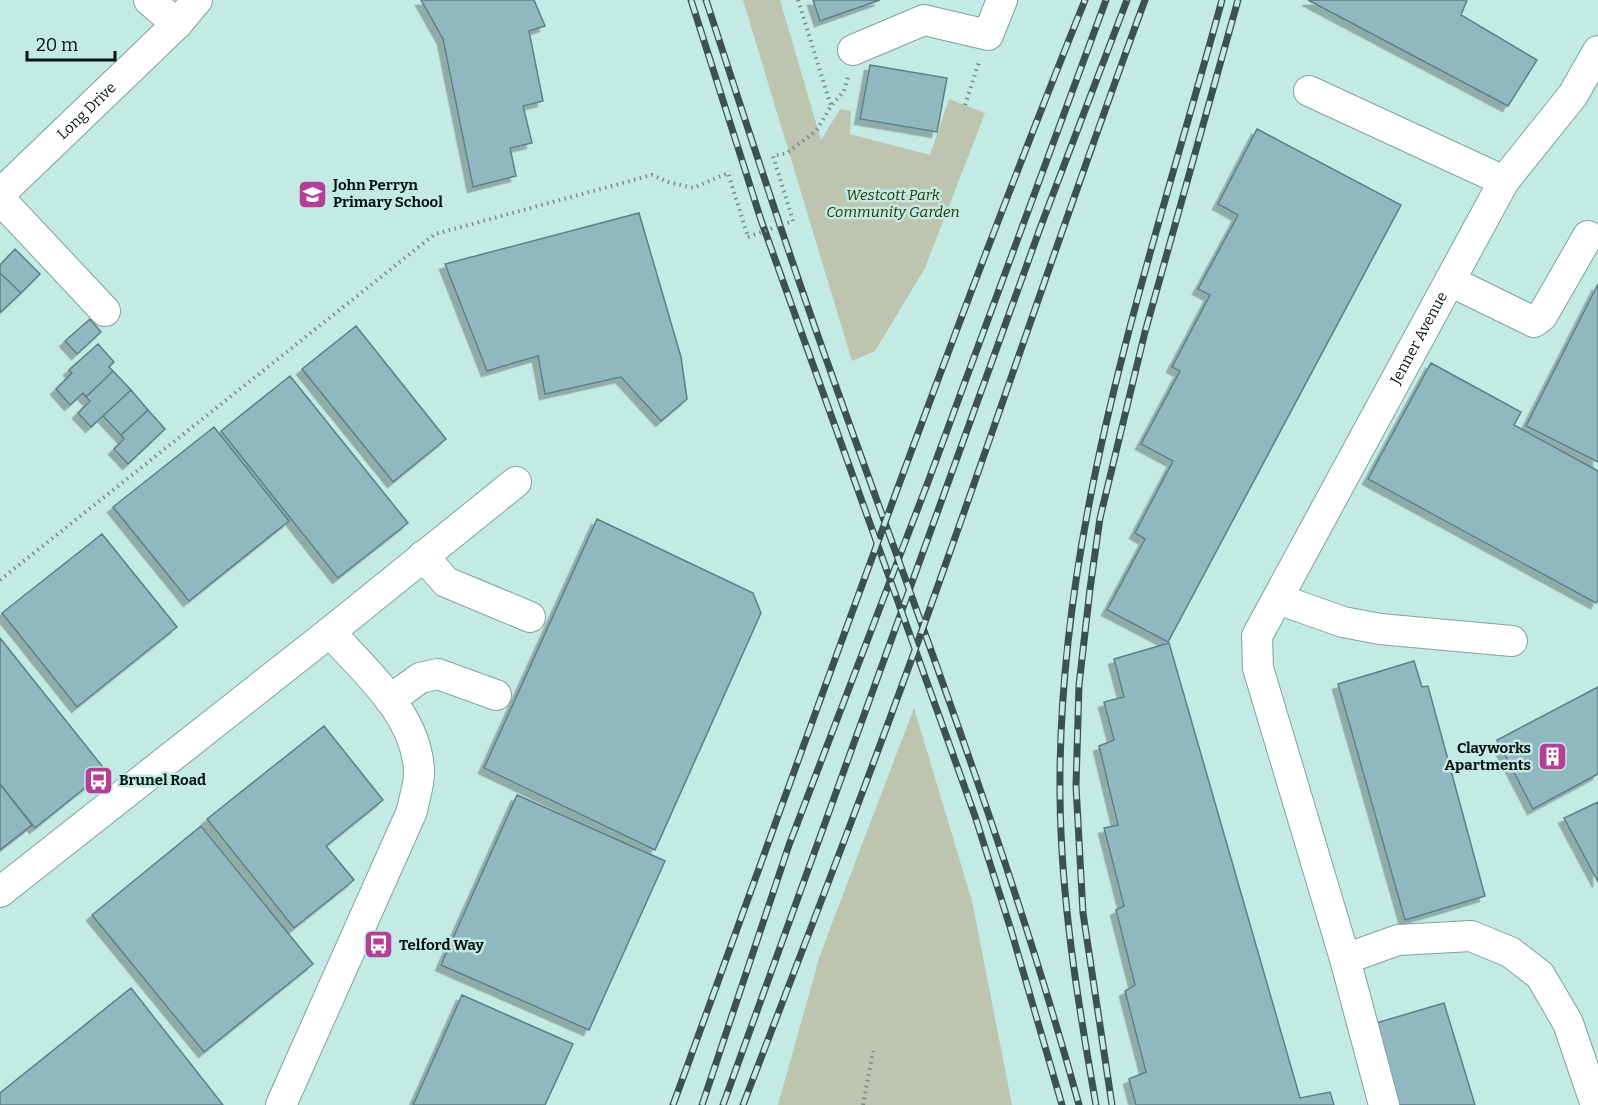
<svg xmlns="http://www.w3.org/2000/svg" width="1598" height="1105" font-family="Bitter,serif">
	<defs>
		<filter id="shadow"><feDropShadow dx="-5.5" dy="5.5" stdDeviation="0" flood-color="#0004"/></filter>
	</defs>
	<rect width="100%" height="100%" fill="#c4eae4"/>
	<!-- green -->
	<path fill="#bdc4af" d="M743 0H780L821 140 840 109 851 111 850 134 930 155 949 99 985 113 925 268 875 351 852 361Z
		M914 708 972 901 1012 1105H778L820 955Z"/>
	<!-- building -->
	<path fill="#91b7c1" stroke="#5d7f88" stroke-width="1.5" filter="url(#shadow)" d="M421 0H534L545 26 529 31 543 101 523 106 532 143 510 148 516 176 473 187 443 39Z
		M813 0H880L820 21Z
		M1308 0H1467L1461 15 1537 60 1508 106Z
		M870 65 947 78 937 132 860 119Z
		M1257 129 1401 205 1168 642 1107 610 1145 539 1135 533 1173 461 1141 444 1180 371 1172 367 1210 295 1198 289 1238 215 1218 204Z
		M639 213 681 357 687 399 661 421 621 377 545 394 538 356 487 371 445 264Z
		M15 249 40 274 21 293 0 273V265Z
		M0 273 21 293 1 312 0 311Z
		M1598 284V462L1526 426Z
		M90 319 101 332 77 354 65 341Z
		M356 326 446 439 393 482 302 369Z
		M98 344 114 362 109 367 113 371 86 397 83 393 70 405 56 389 72 373 69 370Z
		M1431 363 1521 412 1514 425 1598 471V600L1596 603 1368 479Z
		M113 371 131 390 91 427 78 413 90 401 86 397Z
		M290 376 408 523 338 578 221 431Z
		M131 390 148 410 121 435 103 416Z
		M148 410 165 429 128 464 114 449 124 439 121 435Z
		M214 427 289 521 189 601 113 507Z
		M597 519 753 593 761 613 655 850 484 768Z
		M102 534 177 627 77 707 2 613Z
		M0 638 106 771 35 828 0 784Z
		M1169 643 1300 1098 1330 1092 1334 1105H1136L1129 1079 1146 1072 1125 991 1135 985 1116 910 1124 906 1104 828 1118 825 1099 746 1114 740 1104 702 1124 697 1114 659Z
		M1414 661 1422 687 1428 686 1485 896 1405 920 1338 684Z
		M1598 687V774L1533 809 1497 740Z
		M324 726 383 800 326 846 354 880 294 928 207 819Z
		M0 784 32 825 0 850Z
		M517 795 665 861 589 1030 441 965Z
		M1598 802V882L1564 818Z
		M201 826 313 964 204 1052 92 915Z
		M131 988 223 1105H0V1093Z
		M462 995 573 1044 545 1105H413Z
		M1444 1003 1475 1105H1397L1373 1024Z"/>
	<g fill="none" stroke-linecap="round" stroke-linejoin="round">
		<defs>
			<g id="minor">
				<path d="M149 0 177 24"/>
				<path d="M853 50 924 20 988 35 1002 0"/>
				<path d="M1309 91 1504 181"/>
				<path id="s1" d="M0 194 177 24 197 0"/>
				<path d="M0 199 105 311"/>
				<path d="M1450 281 1534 322 1542 316 1588 236"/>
				<path d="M423 556 446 582 530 617"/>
				<path d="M1278 599 1343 622 1380 629 1512 641"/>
				<path d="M390 700 420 678 438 674 496 695"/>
				<path d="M0 892 330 632 516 482"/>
				<path d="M1345 959 1398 940 1471 936 1510 952 1540 975 1568 1023 1596 1105"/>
				<path d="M281 1105 412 811C414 798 420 783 419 770 416 713 365 672 330 632"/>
				<path id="s2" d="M1384 1105 1345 959 1258 668 1257 636 1504 181 1573 95 1598 51"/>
			</g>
		</defs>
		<!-- minor casing -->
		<use href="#minor" stroke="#7fa49e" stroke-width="32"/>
		<!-- path -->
		<path stroke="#728e8a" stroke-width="4" stroke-dasharray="1.5 4.5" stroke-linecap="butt" d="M798 0 831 106
			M965 105 979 62
			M793 221 773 156 787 153 817 130 831 106 844 91 848 77
			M0 580 435 234 652 175 668 182 693 188 728 173 748 237
			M863 1105 873 1051"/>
		<!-- minor -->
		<use href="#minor" stroke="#fff" stroke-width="30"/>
		<defs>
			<path id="rail" d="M691 0 761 220 975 816 1011 930 1062 1105
				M706 0C746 122 785 245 829 367 916 612 1010 854 1079 1105
				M673 1105C808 736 938 365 1085 0
				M702 1105 789 845 928 482 1106 0
				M723 1105 1042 223 1127 0
				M743 1105C812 925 882 745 946 563 1013 375 1076 187 1145 0
				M1096 1105C1078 1003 1061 900 1060 796 1057 523 1151 260 1222 0
				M1112 1105 1083 913 1076 786 1079 685 1090 589 1100 518 1145 332 1238 0"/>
		</defs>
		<!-- rail casing -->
		<use href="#rail" stroke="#3d524f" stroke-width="7"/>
		<!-- rail -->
		<use href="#rail" stroke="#c4eae4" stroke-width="4.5" stroke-dasharray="14" stroke-linecap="butt"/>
		<!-- path-bridge -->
		<path stroke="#728e8a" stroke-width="4" stroke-dasharray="1.5 4.5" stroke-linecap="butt" d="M748 237 793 221"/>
	</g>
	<!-- icons -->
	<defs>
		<symbol id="school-square" viewBox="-11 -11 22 22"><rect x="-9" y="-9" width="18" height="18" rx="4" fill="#b43f97" stroke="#c4eae4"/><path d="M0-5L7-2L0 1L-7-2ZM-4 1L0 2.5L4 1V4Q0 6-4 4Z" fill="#fff"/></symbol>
		<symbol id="building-square" viewBox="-11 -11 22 22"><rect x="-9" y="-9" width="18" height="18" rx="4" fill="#b43f97" stroke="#c4eae4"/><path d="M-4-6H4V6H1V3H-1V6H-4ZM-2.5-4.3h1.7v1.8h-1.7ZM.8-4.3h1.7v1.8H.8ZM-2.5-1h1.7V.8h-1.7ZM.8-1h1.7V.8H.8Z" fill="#fff"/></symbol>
		<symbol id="bus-square" viewBox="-11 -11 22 22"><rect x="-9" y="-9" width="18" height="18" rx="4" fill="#b43f97" stroke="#c4eae4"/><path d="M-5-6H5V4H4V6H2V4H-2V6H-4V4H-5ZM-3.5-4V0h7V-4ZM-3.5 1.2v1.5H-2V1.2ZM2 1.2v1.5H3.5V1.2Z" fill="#fff"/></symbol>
	</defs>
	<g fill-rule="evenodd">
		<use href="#school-square" x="296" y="178" width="33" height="33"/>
		<use href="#building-square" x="1536" y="740" width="33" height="33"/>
		<use href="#bus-square" x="82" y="764" width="33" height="33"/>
		<use href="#bus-square" x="362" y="928" width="33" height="33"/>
	</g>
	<g text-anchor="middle" stroke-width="5" stroke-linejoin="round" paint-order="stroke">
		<!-- street labels -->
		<g font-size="15" fill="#051311" stroke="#c4eae4">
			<text dy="5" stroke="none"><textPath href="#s1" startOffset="120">Long Drive</textPath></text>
			<text dy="5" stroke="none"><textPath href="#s2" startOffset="826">Jenner Avenue</textPath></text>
		</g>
		<!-- poi labels -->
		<g font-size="15" font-weight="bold" fill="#051311" stroke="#c4eae4" text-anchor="start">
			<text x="333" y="190">John Perryn<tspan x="333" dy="17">Primary School</tspan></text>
			<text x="1531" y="753" text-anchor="end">Clayworks<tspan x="1531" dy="17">Apartments</tspan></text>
			<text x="119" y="785">Brunel Road</text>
			<text x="399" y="950">Telford Way</text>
		</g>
		<!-- park labels -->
		<g font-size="15" font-style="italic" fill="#2a3602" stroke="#c4eae4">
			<text x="893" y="200">Westcott Park<tspan x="893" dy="17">Community Garden</tspan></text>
		</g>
	</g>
	<!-- scale -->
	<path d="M27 51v9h88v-9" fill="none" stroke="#051311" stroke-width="3"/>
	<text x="36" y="51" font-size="18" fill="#051311" stroke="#c4eae4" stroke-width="4.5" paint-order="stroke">20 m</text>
</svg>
